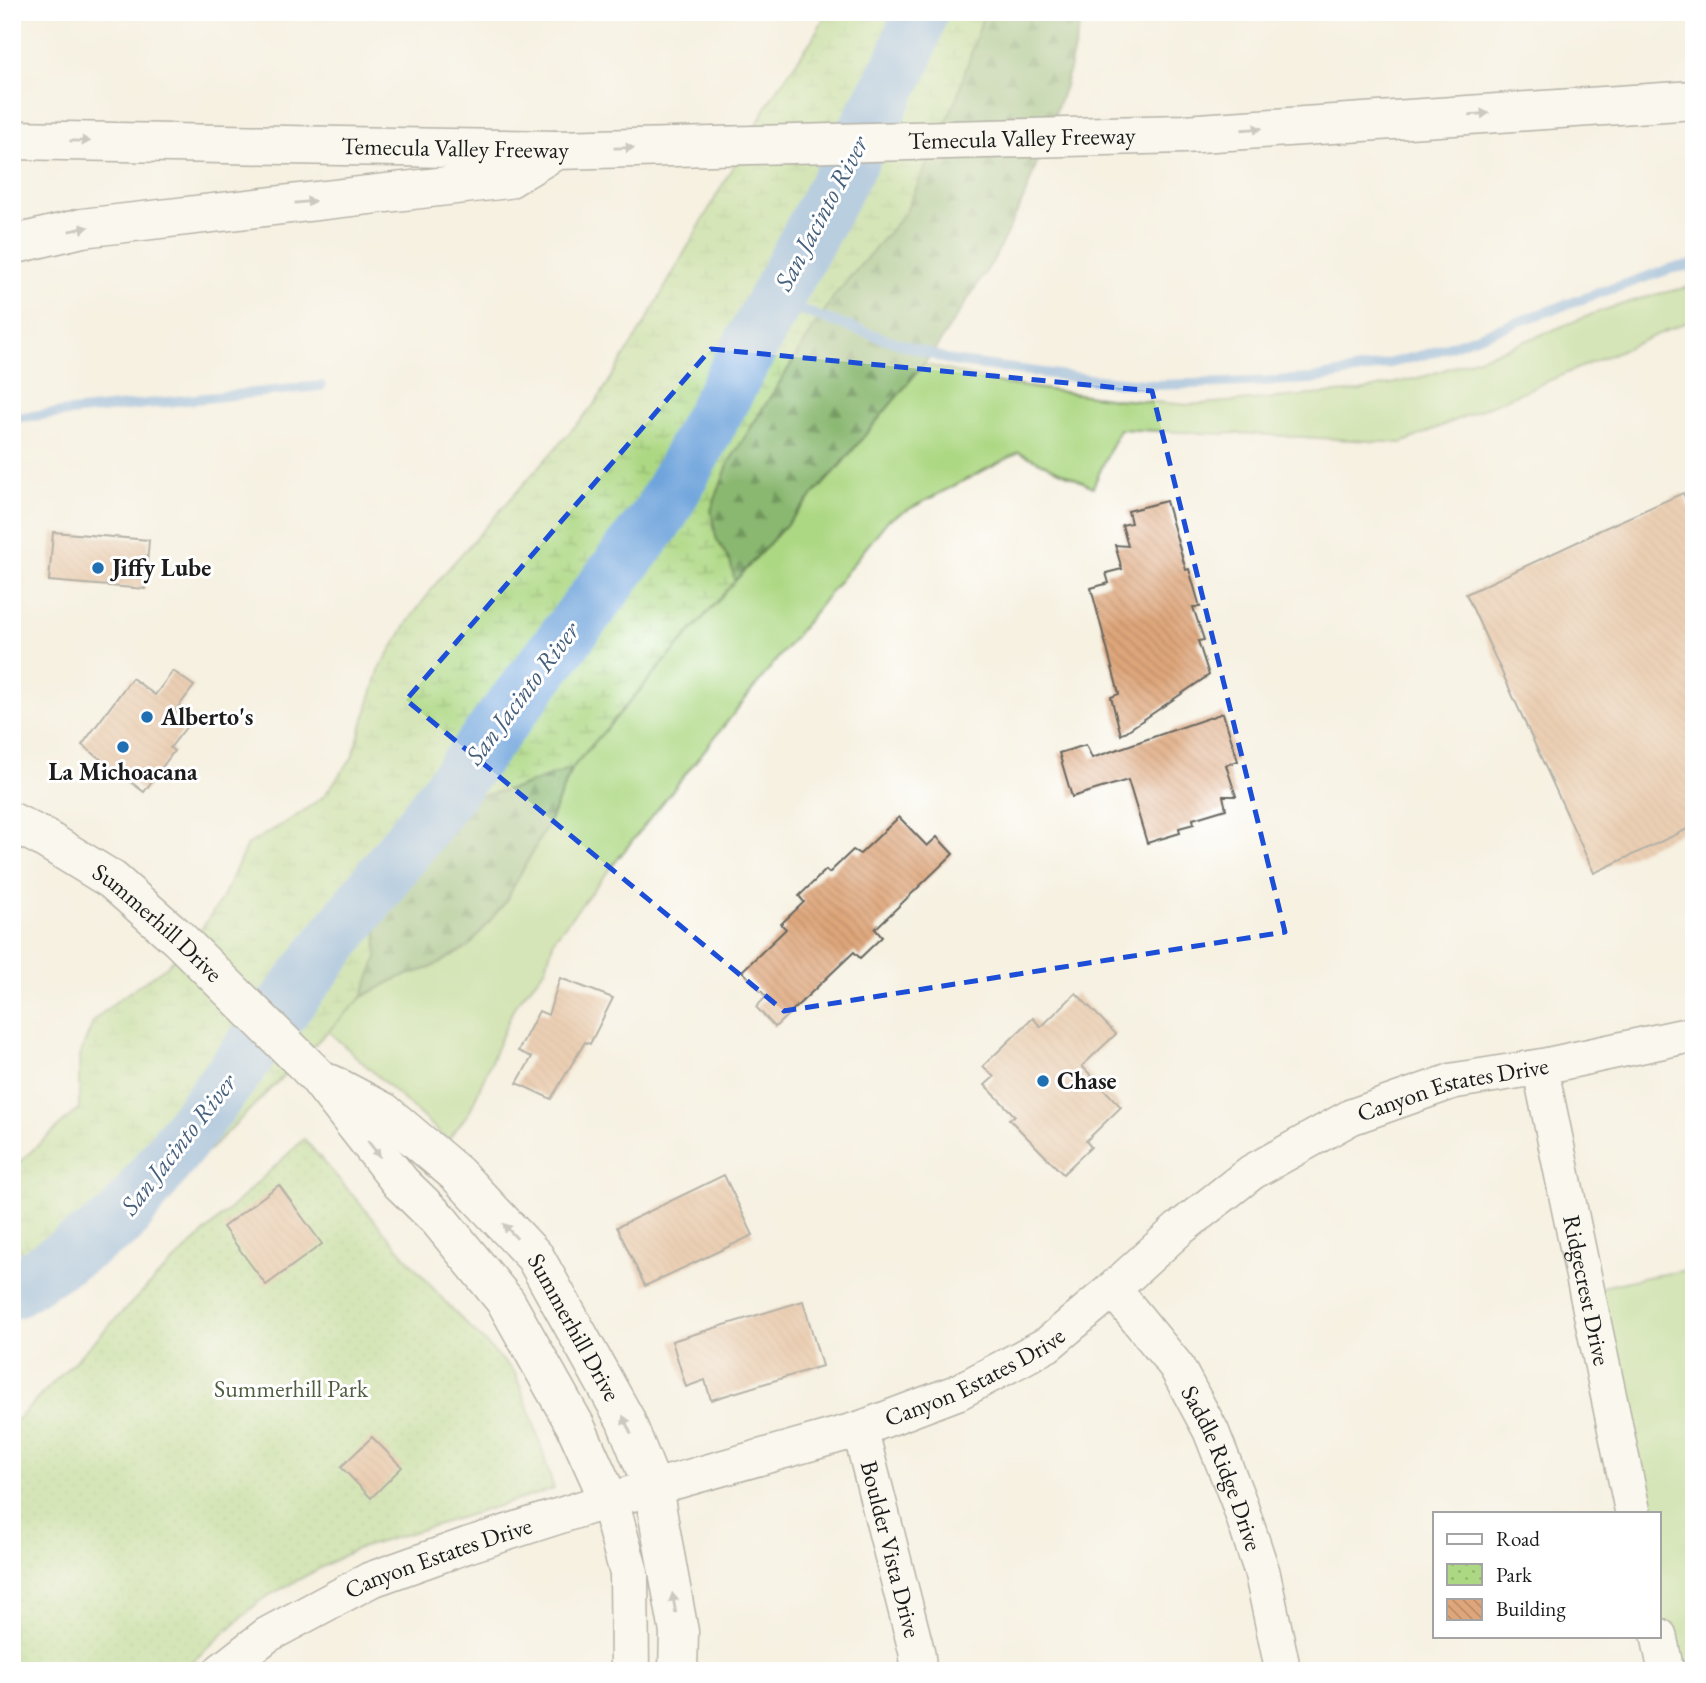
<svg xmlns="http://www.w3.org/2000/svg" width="1706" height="1683" font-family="'EB Garamond',serif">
	<defs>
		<pattern id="forest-firs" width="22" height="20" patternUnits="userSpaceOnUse" patternTransform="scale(1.75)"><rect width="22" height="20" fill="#8ab871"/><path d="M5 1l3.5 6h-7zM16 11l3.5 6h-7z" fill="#70955c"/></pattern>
		<pattern id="wetland-marsh" width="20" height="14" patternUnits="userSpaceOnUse" patternTransform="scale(1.75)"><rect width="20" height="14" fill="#add883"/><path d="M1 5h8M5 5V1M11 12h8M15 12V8" fill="none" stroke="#94b971"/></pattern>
		<pattern id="park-dots" width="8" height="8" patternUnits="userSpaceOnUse" patternTransform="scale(1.75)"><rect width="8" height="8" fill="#add883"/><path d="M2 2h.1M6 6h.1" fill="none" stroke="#94b971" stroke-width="1.8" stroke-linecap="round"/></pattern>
		<pattern id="building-back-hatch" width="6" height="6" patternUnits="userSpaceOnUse" patternTransform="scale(1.75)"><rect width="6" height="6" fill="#dea67a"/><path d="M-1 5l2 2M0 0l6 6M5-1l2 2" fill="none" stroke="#be8e69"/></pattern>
	</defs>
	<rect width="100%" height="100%" fill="#fff"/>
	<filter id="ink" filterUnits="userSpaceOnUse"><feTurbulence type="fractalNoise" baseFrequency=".0143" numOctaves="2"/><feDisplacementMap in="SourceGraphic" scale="14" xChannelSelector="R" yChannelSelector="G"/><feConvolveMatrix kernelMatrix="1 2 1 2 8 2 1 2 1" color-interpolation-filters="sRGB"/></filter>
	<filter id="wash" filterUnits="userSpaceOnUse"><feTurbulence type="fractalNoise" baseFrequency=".00686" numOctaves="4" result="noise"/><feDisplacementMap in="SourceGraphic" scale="28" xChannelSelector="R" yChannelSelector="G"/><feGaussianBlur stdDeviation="1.57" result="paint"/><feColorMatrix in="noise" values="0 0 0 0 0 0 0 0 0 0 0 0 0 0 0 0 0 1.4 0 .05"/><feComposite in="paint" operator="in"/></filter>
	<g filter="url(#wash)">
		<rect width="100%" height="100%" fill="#f6f1e1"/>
		<!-- grass -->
		<path fill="#add883" stroke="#647a50" stroke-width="2" d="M1694 286V319L1402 443 1236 433 1224 434 1119 429 1093 487 1019 452 888 520 554 939 546 968 514 1007 470 1111 448 1140 328 1031 362 997 398 978 430 968 504 904 550 820 572 768 735 581 837 468 923 364 1005 384 1115 399 1189 405 1360 391 1426 376 1513 346 1598 312 1649 296Z
			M1694 1269V1671H1663L1659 1636V1513H1634L1589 1290 1646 1277Z"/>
		<!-- forest -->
		<path fill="url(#forest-firs)" stroke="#536a46" stroke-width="2" d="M982 12H1083L1065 86 1024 198 993 261 932 354 838 468 735 581 730 562 716 538 711 510 729 462 834 296 905 213 956 100 981 22Z
			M572 768 550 820 504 904 468 947 430 968 398 978 362 997 377 957 375 877 380 840 406 811 516 788Z"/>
		<!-- wetland -->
		<path fill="url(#wetland-marsh)" stroke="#647a50" stroke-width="2" d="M827 12H982L981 22 956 100 905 213 834 296 729 462 711 510 716 538 730 562 735 581 572 768 516 788 406 812 380 841 375 877 377 957 362 997 107 1253 76 1273 44 1271 12 1243V1169L79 1108V1057L94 1020 118 1000 167 966 200 931 223 897 247 845 295 817 324 796 352 758 380 668 410 619 441 577 595 404 645 323 772 97 813 38Z"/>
		<!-- park -->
		<path fill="url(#park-dots)" stroke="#647a50" stroke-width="2" d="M304 1139 446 1303 515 1373 535 1427 554 1489 354 1550 262 1599 182 1671H12V1425L153 1281Z"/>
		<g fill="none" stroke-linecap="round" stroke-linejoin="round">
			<!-- stream -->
			<path stroke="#6fa4dc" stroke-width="10" d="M775 300 820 317 952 361 1089 379 1156 385 1225 383 1312 379 1371 368 1431 353 1596 294 1673 268 1694 265
				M12 418 321 386"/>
			<!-- river -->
			<path stroke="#6fa4dc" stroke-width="56" d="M12 1291 120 1221 660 514 904 60 920 12"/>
		</g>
		<g id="blocks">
			<!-- building -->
			<path fill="url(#building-back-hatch)" d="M1683 493 1694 518V826L1594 873 1466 594 1590 536 1589 535Z
				M1166 501 1186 570 1189 569 1200 607H1193L1204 640 1198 641 1209 675 1121 735 1111 697 1119 694 1091 588 1109 583 1106 573 1122 569 1115 545 1128 546 1122 525 1131 523 1128 511Z
				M53 532 149 540 145 589 49 581Z
				M173 671 194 686 176 710 191 721 170 748 174 751 144 792 82 745 132 678 155 695Z
				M1223 713 1238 761 1226 765 1236 796H1223L1226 809 1193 819 1194 824 1179 828 1180 833 1147 843 1128 780 1072 797 1059 753 1086 745 1092 758Z
				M899 817 927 846 937 837 953 854 875 929 882 937 860 958 854 952 775 1027 756 1007 766 997 742 971 786 929 781 924 804 902 799 896 826 870 829 873 853 850 860 854Z
				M560 978 613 998 590 1044 585 1042 551 1099 517 1083 532 1057 518 1051 539 1011 548 1015Z
				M1076 993 1116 1034 1082 1066 1121 1107 1086 1141 1091 1147 1063 1174 1009 1119 1015 1116 985 1085 994 1077 983 1066 1033 1018 1041 1027Z
				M724 1175 753 1235 645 1286 617 1227Z
				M279 1185 322 1244 266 1285 223 1227Z
				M803 1301 822 1366 711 1400 705 1380 686 1387 672 1341Z
				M372 1437 402 1467 371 1498 341 1467Z"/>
		</g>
	</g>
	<g filter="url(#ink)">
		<use href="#blocks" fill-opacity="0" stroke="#686761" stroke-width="2"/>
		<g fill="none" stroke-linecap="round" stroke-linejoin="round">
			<defs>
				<g id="minor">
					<path id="s1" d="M1540 1067 1633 1513"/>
					<path id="s2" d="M1113 1289 1176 1366 1211 1431 1238 1500 1262 1572 1283 1671"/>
					<path id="s3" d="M860 1429 917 1653 919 1671"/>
					<path d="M1659 1636 1666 1671"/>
					<path id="s4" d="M221 1671 267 1635 370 1580 468 1545 609 1500 860 1429 958 1392 1048 1344 1113 1289 1179 1229 1252 1172 1351 1117 1453 1081 1540 1067 1694 1034"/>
				</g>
				<g id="major">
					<path id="s5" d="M12 822 42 837 112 880 178 938 317 1076 401 1183 439 1220 506 1302 575 1425 609 1500 629 1573 630 1671"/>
					<path id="s6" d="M331 1084 384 1112 457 1174 535 1257 625 1419 653 1488 679 1632 678 1671"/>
				</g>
				<g id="highway">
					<path id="s7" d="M12 140 556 150 1184 134 1694 100"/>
					<path d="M12 245 82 228 508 179 556 150"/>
				</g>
			</defs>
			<!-- minor casing -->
			<use href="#minor" stroke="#686761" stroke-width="38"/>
			<!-- major casing -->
			<use href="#major" stroke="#686761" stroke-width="41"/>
			<!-- highway casing -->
			<use href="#highway" stroke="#686761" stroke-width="41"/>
			<!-- minor -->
			<use href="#minor" stroke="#fff" stroke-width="35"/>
			<!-- major -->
			<use href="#major" stroke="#fff" stroke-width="38"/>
			<!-- highway -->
			<use href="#highway" stroke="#fff" stroke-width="38"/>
		</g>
		<!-- one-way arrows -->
		<defs><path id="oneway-solid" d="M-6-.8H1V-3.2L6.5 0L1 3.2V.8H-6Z" transform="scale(1.75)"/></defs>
		<g fill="#999">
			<use href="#oneway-solid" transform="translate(1479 114) rotate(-4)"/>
			<use href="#oneway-solid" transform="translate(1252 129) rotate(-4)"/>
			<use href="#oneway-solid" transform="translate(80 141) rotate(1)"/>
			<use href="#oneway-solid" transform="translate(624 148) rotate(-1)"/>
			<use href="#oneway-solid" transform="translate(305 202) rotate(-6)"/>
			<use href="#oneway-solid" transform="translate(79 229) rotate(-11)"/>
			<use href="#oneway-solid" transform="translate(374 1149) rotate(52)"/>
			<use href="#oneway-solid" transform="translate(510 1231) rotate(-133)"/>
			<use href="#oneway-solid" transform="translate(627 1425) rotate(-114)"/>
			<use href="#oneway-solid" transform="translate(674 1603) rotate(-100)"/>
		</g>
	</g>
	<!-- marked area -->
	<path d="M0 0H1706V1683H0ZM711 349 1152 391 1285 932 784 1011 406 700Z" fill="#f6f1e1" fill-opacity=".55" fill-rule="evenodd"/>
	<path fill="none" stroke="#1d4ed8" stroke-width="5" stroke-dasharray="14 9" stroke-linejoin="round" d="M711 349 1152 391 1285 932 784 1011 406 700Z"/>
	<!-- markers -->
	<g fill="#1f6fb2" stroke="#fff" stroke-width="2.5">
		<circle cx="98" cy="568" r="7"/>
		<circle cx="147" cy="717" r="7"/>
		<circle cx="123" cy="747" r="7"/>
		<circle cx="1043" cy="1081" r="7"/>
	</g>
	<g text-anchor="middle" stroke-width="6" stroke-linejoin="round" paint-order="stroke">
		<!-- street labels -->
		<g font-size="24" fill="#1c1c1c" stroke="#fff">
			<text dy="8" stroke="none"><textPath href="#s7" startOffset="1010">Temecula Valley Freeway</textPath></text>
			<text dy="8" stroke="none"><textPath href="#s7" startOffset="443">Temecula Valley Freeway</textPath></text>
			<text dy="8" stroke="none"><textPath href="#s5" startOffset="178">Summerhill Drive</textPath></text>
			<text dy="8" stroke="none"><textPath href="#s4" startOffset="1381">Canyon Estates Drive</textPath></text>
			<text dy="8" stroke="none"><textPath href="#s1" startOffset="228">Ridgecrest Drive</textPath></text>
			<text dy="8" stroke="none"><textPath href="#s6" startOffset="350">Summerhill Drive</textPath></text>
			<text dy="8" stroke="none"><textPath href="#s4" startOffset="814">Canyon Estates Drive</textPath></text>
			<text dy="8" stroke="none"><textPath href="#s2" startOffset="212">Saddle Ridge Drive</textPath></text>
			<text dy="8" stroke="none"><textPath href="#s3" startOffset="124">Boulder Vista Drive</textPath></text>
			<text dy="8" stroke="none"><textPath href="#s4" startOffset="247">Canyon Estates Drive</textPath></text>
		</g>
		<!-- poi labels -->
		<g font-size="24" font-weight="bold" fill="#1c1c1c" stroke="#fff" text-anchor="start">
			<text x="112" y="576">Jiffy Lube</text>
			<text x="161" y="725">Alberto's</text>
			<text x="123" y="780" text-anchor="middle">La Michoacana</text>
			<text x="1057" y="1089">Chase</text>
		</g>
		<!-- park labels -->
		<g font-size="24" fill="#4f5e40" stroke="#fff">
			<text x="291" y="1397">Summerhill Park</text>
		</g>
		<!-- water labels -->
		<g font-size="26" font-style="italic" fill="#46607c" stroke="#fff">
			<text transform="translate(821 213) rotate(-62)" y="9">San Jacinto River</text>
			<text transform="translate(522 693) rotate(-53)" y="9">San Jacinto River</text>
			<text transform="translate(178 1144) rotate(-52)" y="9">San Jacinto River</text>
		</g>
	</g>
	<!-- margin -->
	<rect width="1706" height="1683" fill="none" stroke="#fff" stroke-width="42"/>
	<!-- legend -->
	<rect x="1433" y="1512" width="228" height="126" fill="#ffffff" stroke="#a4a4a4" stroke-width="2"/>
	<rect x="1447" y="1534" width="35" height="10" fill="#ffffff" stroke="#a4a4a4" stroke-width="2"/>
	<text x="1496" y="1546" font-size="21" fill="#1c1c1c">Road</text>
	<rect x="1447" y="1564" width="35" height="21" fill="url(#park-dots)" stroke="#a4a4a4" stroke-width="2"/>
	<text x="1496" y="1582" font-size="21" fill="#1c1c1c">Park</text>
	<rect x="1447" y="1599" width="35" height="21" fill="url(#building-back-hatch)" stroke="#a4a4a4" stroke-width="2"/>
	<text x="1496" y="1616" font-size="21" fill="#1c1c1c">Building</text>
</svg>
